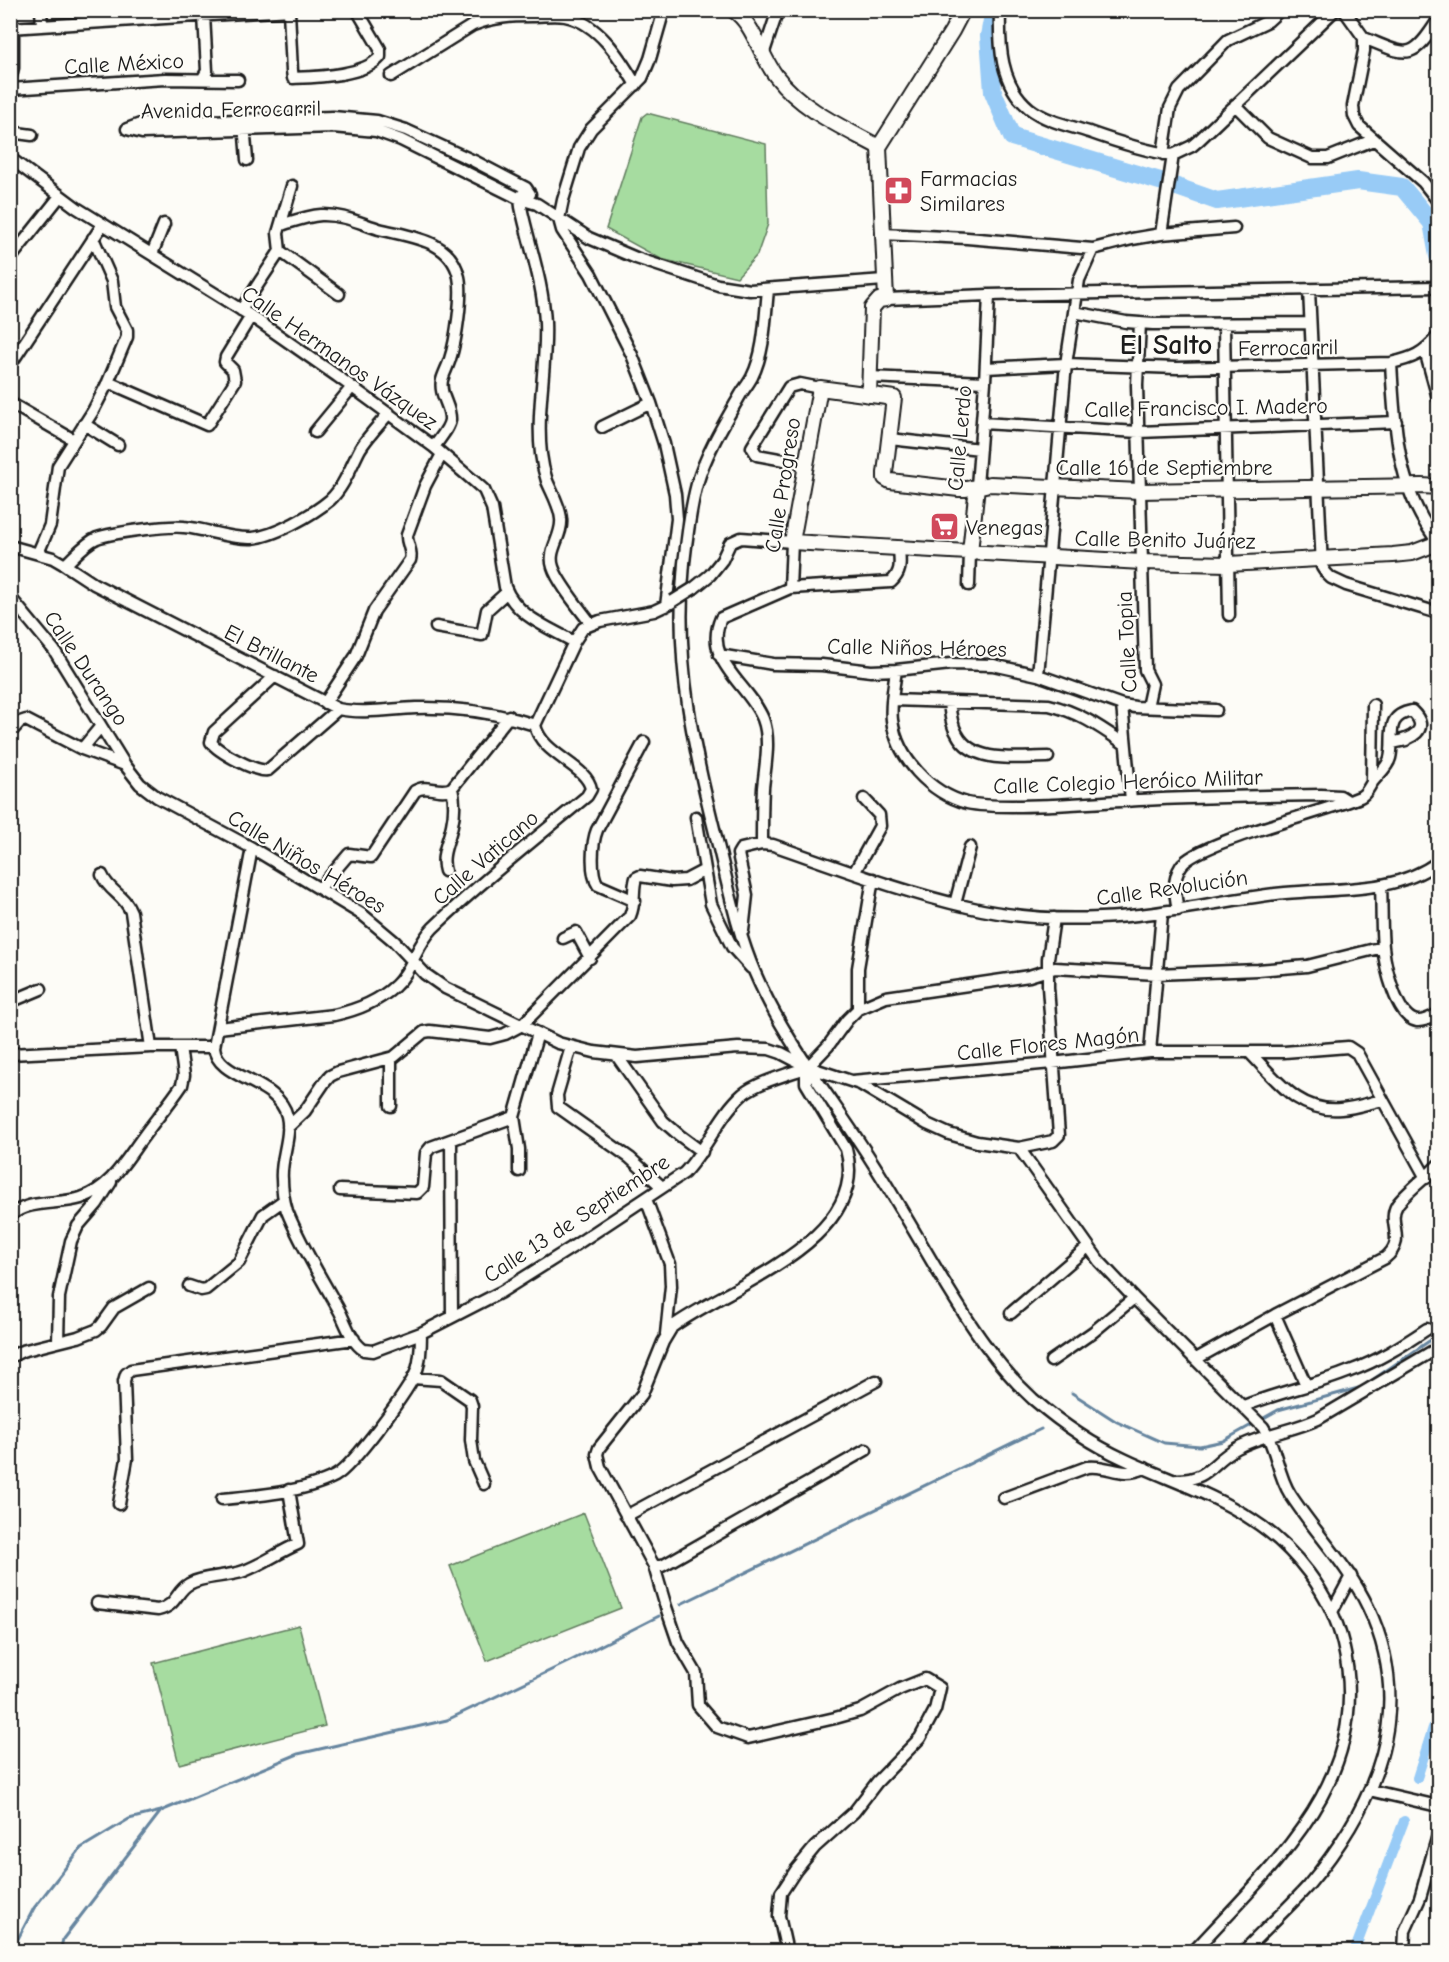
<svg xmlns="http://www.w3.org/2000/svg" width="1449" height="1962" font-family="'Comic Neue',sans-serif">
	<rect width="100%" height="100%" fill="#fdfcf7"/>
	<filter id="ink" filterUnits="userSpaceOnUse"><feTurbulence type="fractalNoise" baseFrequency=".0167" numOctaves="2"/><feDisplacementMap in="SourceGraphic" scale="12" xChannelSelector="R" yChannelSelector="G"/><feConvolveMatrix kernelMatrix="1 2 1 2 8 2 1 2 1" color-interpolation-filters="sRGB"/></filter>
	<g filter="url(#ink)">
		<!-- green -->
		<path fill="#a6dca0" stroke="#617c5e" stroke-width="1.5" d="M647 113 766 144 768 224 757 255 737 277 661 259 606 229 642 117Z
			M584 1513 621 1608 487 1661 450 1566Z
			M299 1625 325 1726 179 1764 153 1663Z"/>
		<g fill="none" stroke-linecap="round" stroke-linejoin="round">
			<!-- stream -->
			<path stroke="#66859f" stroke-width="3" d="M1072 1393 1117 1422 1164 1443 1200 1446 1223 1441 1278 1410 1362 1387 1438 1335
				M681 1604 1041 1429
				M11 1952 34 1908 81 1848 129 1819 161 1811
				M60 1952 63 1939 161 1811 298 1754 447 1720 568 1662 659 1616"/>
			<!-- canal -->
			<path stroke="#98cbf6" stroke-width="10" d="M1417 1778 1438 1712
				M1354 1952 1404 1821"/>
			<!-- river -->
			<path stroke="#98cbf6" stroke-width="18" d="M994 10 989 36 993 92 1012 137 1160 181 1217 201 1358 181 1402 187 1432 223 1438 256"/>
			<defs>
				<path id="minor" d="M41 10 42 26
					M664 10 650 59 642 78 591 129 579 148 563 200 559 219 562 230 591 274 632 355 651 403 664 444 675 494 677 519 666 606
					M1000 10C999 45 1000 84 1029 108 1045 121 1070 126 1089 132 1117 142 1144 151 1173 155
					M1344 10 1364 38V51L1353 106 1354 116 1359 126 1423 182 1438 201
					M289 11 292 71 293 78C316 77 364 76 380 57V49L357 10
					M10 28 291 10
					M1364 38C1407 55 1411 63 1438 20
					M763 55 778 10
					M391 76 473 25C493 17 512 16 532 16 543 16 555 14 565 16 599 23 620 58 636 85
					M203 78 207 71 204 15
					M10 80 13 68V27
					M10 89 165 79 238 80
					M1235 105 1268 138 1312 158H1328L1373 140
					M244 124 247 160
					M127 129 142 133 333 127 376 131 401 140 520 199 537 204 589 238 636 258 718 285 750 290 884 280
					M127 129 143 123 333 117 377 121 406 130 474 161 526 188 530 194
					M10 132 32 135
					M1163 154 1170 108 1179 90 1228 40 1268 21 1280 10
					M10 158 77 208 251 316 337 376 434 447 475 482 484 490 492 508 505 587C516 616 548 627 574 642
					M526 188 520 199 521 207C529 245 543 282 545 322 547 366 536 410 541 454 542 463 544 472 547 481 552 493 560 506 561 519 563 536 547 550 553 567 558 583 580 609 591 624
					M281 225C294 221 308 216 321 215 341 214 360 223 379 229 409 237 451 239 459 277 463 295 456 341 450 359 448 366 444 373 442 380 439 396 451 406 450 420 449 429 439 439 434 447
					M882 234 967 238 1093 249 1132 239 1161 234 1234 228
					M1161 234 1173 155 1192 146 1199 140 1335 10
					M280 251 339 294
					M152 254 164 224
					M10 259 60 196
					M768 290C765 318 765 351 752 377 749 383 744 389 741 394 725 422 706 453 697 484 690 510 687 536 684 563 674 666 694 749 719 849 729 890 738 934 755 973 784 1041 832 1098 871 1160 896 1199 919 1240 943 1280 969 1323 996 1365 1033 1399 1061 1423 1091 1444 1124 1459 1166 1479 1212 1493 1251 1519 1295 1547 1331 1594 1343 1644 1375 1779 1275 1862 1193 1952
					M1309 290 1322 567 1326 573 1331 578 1346 585 1438 613
					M886 299 989 295 1438 287
					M241 310 280 251 278 233 292 186
					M1074 312 1126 322 1153 324 1310 323
					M1140 323 1137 385 1145 670 1152 684 1147 707
					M1224 324 1229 615
					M1425 351 1438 398
					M1425 351 1431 352 1438 359
					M1391 363C1394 414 1396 471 1421 516 1426 526 1433 534 1438 544
					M10 365 103 224
					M986 368 1066 364 1177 368 1391 363C1413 358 1423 354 1438 336
					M869 377 985 382
					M108 382 207 425 235 381 233 370 225 362 226 357 251 316
					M10 403 74 440
					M982 423 1139 432 1396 422
					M84 424 118 445
					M602 427 651 403
					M315 432 352 387
					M890 439 980 449
					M806 464 757 455 752 447 789 387 800 384 820 388
					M977 486 985 382 989 295
					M10 546 53 558 65 565 94 584 338 709C363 714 390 709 416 708 455 707 498 713 535 725
					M38 553 50 525 58 466 93 411 108 382 127 337V330L115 307 112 281 93 238
					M65 565C75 556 85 543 97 538 111 533 168 525 184 527 206 529 229 539 252 538 275 536 312 515 330 500 344 487 351 466 360 449 368 436 379 425 389 413
					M969 585 970 552
					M694 588 710 575 722 560 730 543 741 538 792 542 790 588
					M10 597 54 650 125 765 140 784 157 797 252 848 363 915 394 941 425 974 445 988 558 1043 594 1052 637 1057 738 1048 769 1049 781 1053 808 1067 860 1084 927 1124 949 1134 977 1142 1019 1148 1099 1261 1134 1298 1263 1427C1277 1448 1277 1474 1290 1494 1315 1533 1348 1565 1368 1607 1417 1710 1376 1805 1307 1887 1287 1909 1264 1930 1243 1952
					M436 627 482 635 487 610 507 592
					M719 655 773 664 822 665 871 671 896 670 951 664 993 665 1038 675 1122 705 1135 707 1216 710
					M896 670C894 686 890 704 892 720 897 758 930 793 967 803 982 806 997 806 1012 806 1055 806 1097 802 1139 800 1200 797 1260 796 1321 795L1340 796 1348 801
					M1038 675 1066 364 1079 280 1093 249
					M275 676 214 732 211 742C218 752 257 773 268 770L338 709
					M892 700 1049 705C1079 712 1100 727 1125 744
					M949 702C950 712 951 724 957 734 973 765 1019 757 1048 757
					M325 703 356 656 374 611 410 560C413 550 406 544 407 535L425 486 442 454
					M1122 705 1131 800
					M535 725 574 642 583 628 600 621 654 611 671 603
					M10 733 20 722 26 720 82 749 125 765
					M82 749 101 726
					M1372 783 1373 705
					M696 817 711 904 732 947 751 968
					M762 844C762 825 762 807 763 788 765 766 771 740 763 719 749 684 702 661 721 618L790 588 891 582C902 572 900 563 899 549
					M252 848 214 1047C217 1080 278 1079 287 1116 292 1137 280 1159 282 1179 282 1190 284 1201 287 1211 301 1246 322 1279 340 1312 346 1324 352 1343 364 1350L373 1351 421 1333 501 1292 571 1248 684 1173C707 1149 719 1115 743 1094 758 1082 789 1074 808 1067
					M445 871C440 855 449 841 452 825 455 812 455 801 452 788
					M854 873 880 826 879 815 864 799
					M102 875C109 892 124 894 131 912L151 1047
					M1381 885C1382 906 1381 927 1383 947 1385 965 1396 1018 1417 1021 1424 1022 1432 1017 1438 1014
					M320 888 349 854 371 857 415 791C427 783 439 795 452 788L509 716
					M635 901 598 885C590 874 592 842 597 830L644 742
					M955 904 970 847
					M1178 910C1175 894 1172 880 1181 866 1197 842 1325 812 1360 797 1366 794 1368 789 1371 784 1377 775 1387 769 1390 758 1395 738 1383 716 1412 711 1432 730 1411 739 1392 743L1406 740
					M743 931 747 895 738 854 741 849 762 844 773 845C837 867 902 892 968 907 1011 917 1056 920 1100 918 1162 916 1223 899 1285 893 1336 888 1395 894 1438 862
					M563 938 576 932 590 958
					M10 1002 41 989
					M858 1009V968L873 879
					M218 1028 334 1015C357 1010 378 1002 395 986 412 971 416 945 433 928 482 881 535 839 587 796L591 789C587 765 541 755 535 725
					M571 1047 557 1095 558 1107 630 1158 662 1187
					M1150 1052 1162 913
					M1249 1052C1276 1079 1298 1113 1341 1109 1355 1108 1369 1103 1383 1100
					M10 1054 151 1047H214
					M617 1056 663 1121 679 1135 702 1152
					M391 1058V1106
					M852 1081 1052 1063 1150 1052H1284L1348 1047 1357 1053 1426 1178
					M288 1127 305 1111 324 1083 330 1076 338 1072 394 1057 424 1032 430 1031 490 1038 505 1034 522 1025 630 916C636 902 632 891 636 878L640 876 672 881 686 880 705 870
					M451 1140 452 1317
					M1019 1148 1053 1141 1059 1135 1048 987V959L1054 918
					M519 1171V1149L514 1117 538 1033
					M340 1190 417 1193 423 1187 426 1153 431 1147 514 1117
					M646 1199 670 1264 671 1286 666 1334
					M10 1216C28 1199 59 1205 81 1198 111 1188 125 1161 143 1137 156 1119 170 1103 182 1085L184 1075 180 1047
					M189 1286 201 1290 206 1289 239 1262 263 1215 284 1200
					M1011 1313 1088 1247
					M1275 1315 1306 1385
					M58 1342 59 1297 71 1241 78 1226 97 1204 111 1182
					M10 1357 22 1351 78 1337 96 1330 101 1326 114 1308 149 1288
					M1196 1359 1275 1315 1385 1258C1408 1239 1386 1224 1397 1205 1404 1194 1428 1176 1438 1165
					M1051 1361 1093 1332 1134 1298
					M413 1378 441 1380 470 1400 472 1406 471 1440 474 1461 484 1484
					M1244 1406C1279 1392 1315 1385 1350 1371 1378 1361 1403 1345 1427 1329
					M1177 1480C1210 1480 1211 1462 1237 1448 1263 1434 1292 1431 1318 1419L1438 1348
					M1004 1498 1087 1467C1110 1464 1120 1479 1145 1468
					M222 1499C257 1496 304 1492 335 1476 352 1467 410 1389 417 1370 421 1358 421 1345 421 1333
					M119 1504 127 1459 124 1381 126 1374 131 1370 354 1339
					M626 1516 876 1381
					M654 1566H662L866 1450
					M97 1603 158 1610C177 1606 176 1591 189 1584 202 1576 228 1577 244 1571 263 1564 279 1552 298 1544L289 1490
					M1333 1610 1351 1576
					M1369 1790 1438 1806
					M787 1952 779 1916 781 1893 796 1870 815 1847 854 1812 877 1782 920 1738 935 1710 940 1688 925 1679 900 1689 860 1711 835 1718 748 1738 717 1727 698 1705 696 1673 678 1642 666 1607 654 1566 600 1467 597 1454 599 1448 642 1394 663 1342 672 1327C727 1286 872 1240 846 1149L806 1083V1073L808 1067 828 1046 847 1020 858 1009 886 997 1029 976 1055 968 1156 974 1258 970 1307 966 1383 947
					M1404 1952 1405 1931 1420 1898 1438 1835"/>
				<path id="tertiary" d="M733 10C753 22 761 57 776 76 802 110 842 127 879 147
					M869 395 872 308 879 300 886 299 879 147 952 31 963 10
					M1438 487 1422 486 1140 491 990 484 966 489H959L890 481 885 478V473L894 398 820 388 792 542 1142 562 1228 564 1393 555 1412 553 1438 543
					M970 552 977 486"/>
			</defs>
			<!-- minor casing -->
			<use href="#minor" stroke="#1c1c1c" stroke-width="15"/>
			<!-- tertiary casing -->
			<use href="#tertiary" stroke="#1c1c1c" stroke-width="18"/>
			<!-- minor -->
			<use href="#minor" stroke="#fdfcf7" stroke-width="10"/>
			<!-- tertiary -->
			<use href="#tertiary" stroke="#fdfcf7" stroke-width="14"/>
			<defs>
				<path id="minor-bridge" d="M673 601 694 588"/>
			</defs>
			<!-- minor-bridge casing -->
			<use href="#minor-bridge" stroke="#1c1c1c" stroke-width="15" stroke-linecap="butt"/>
			<!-- minor-bridge -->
			<use href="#minor-bridge" stroke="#fdfcf7" stroke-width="10"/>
		</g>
	</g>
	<!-- icons -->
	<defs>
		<symbol id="pharmacy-square" viewBox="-11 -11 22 22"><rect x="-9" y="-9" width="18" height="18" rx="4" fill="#d1495b" stroke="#fdfcf7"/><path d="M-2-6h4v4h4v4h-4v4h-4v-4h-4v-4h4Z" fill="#fff"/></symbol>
		<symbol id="supermarket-square" viewBox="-11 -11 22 22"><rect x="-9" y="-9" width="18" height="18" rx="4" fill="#d1495b" stroke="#fdfcf7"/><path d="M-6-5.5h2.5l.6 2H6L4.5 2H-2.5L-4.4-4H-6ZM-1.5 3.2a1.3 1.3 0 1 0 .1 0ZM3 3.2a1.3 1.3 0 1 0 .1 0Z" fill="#fff"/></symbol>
	</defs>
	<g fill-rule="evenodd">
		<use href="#pharmacy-square" x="882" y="174" width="33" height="33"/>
		<use href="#supermarket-square" x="928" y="510" width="33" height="33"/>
	</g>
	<g text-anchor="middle" stroke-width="4.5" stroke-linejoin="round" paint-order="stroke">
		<!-- street labels -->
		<g font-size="22" fill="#1c1c1c" stroke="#fdfcf7">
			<text transform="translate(124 63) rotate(-3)" y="8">Calle México</text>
			<text transform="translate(231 109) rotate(-1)" y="8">Avenida Ferrocarril</text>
			<text transform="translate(1288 347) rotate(-1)" y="8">Ferrocarril</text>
			<text transform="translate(340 357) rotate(35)" y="8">Calle Hermanos Vázquez</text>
			<text transform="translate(1206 407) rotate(-1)" y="8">Calle Francisco I. Madero</text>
			<text transform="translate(959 438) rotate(-85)" y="8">Calle Lerdo</text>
			<text x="1164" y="475">Calle 16 de Septiembre</text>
			<text transform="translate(782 485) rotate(-81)" y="8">Calle Progreso</text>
			<text transform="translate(1165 539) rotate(1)" y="8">Calle Benito Juárez</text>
			<text transform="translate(1126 642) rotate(-93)" y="8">Calle Topia</text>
			<text transform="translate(917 647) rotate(1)" y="8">Calle Niños Héroes</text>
			<text transform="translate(272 653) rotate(27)" y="8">El Brillante</text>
			<text transform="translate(87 668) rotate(56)" y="8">Calle Durango</text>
			<text transform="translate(1128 781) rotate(-2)" y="8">Calle Colegio Heróico Militar</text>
			<text transform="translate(485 857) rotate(-41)" y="8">Calle Vaticano</text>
			<text transform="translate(307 861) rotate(31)" y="8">Calle Niños Héroes</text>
			<text transform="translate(1172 887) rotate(-8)" y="8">Calle Revolución</text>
			<text transform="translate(1048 1043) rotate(-6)" y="8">Calle Flores Magón</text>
			<text transform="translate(576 1218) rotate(-33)" y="8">Calle 13 de Septiembre</text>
		</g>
		<!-- poi labels -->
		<g font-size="22" fill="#1c1c1c" stroke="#fdfcf7" text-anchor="start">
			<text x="920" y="186">Farmacias<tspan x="920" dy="25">Similares</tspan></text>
			<text x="966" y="535">Venegas</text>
		</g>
		<!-- district labels -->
		<g font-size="28" font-weight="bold" fill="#1c1c1c" stroke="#fdfcf7">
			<text x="1166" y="354">El Salto</text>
		</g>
	</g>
	<!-- margin -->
	<rect width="1449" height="1962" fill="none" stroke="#fdfcf7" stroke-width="36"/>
	<rect x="18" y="18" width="1413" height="1926" fill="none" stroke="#1c1c1c" stroke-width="2" filter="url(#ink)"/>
</svg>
